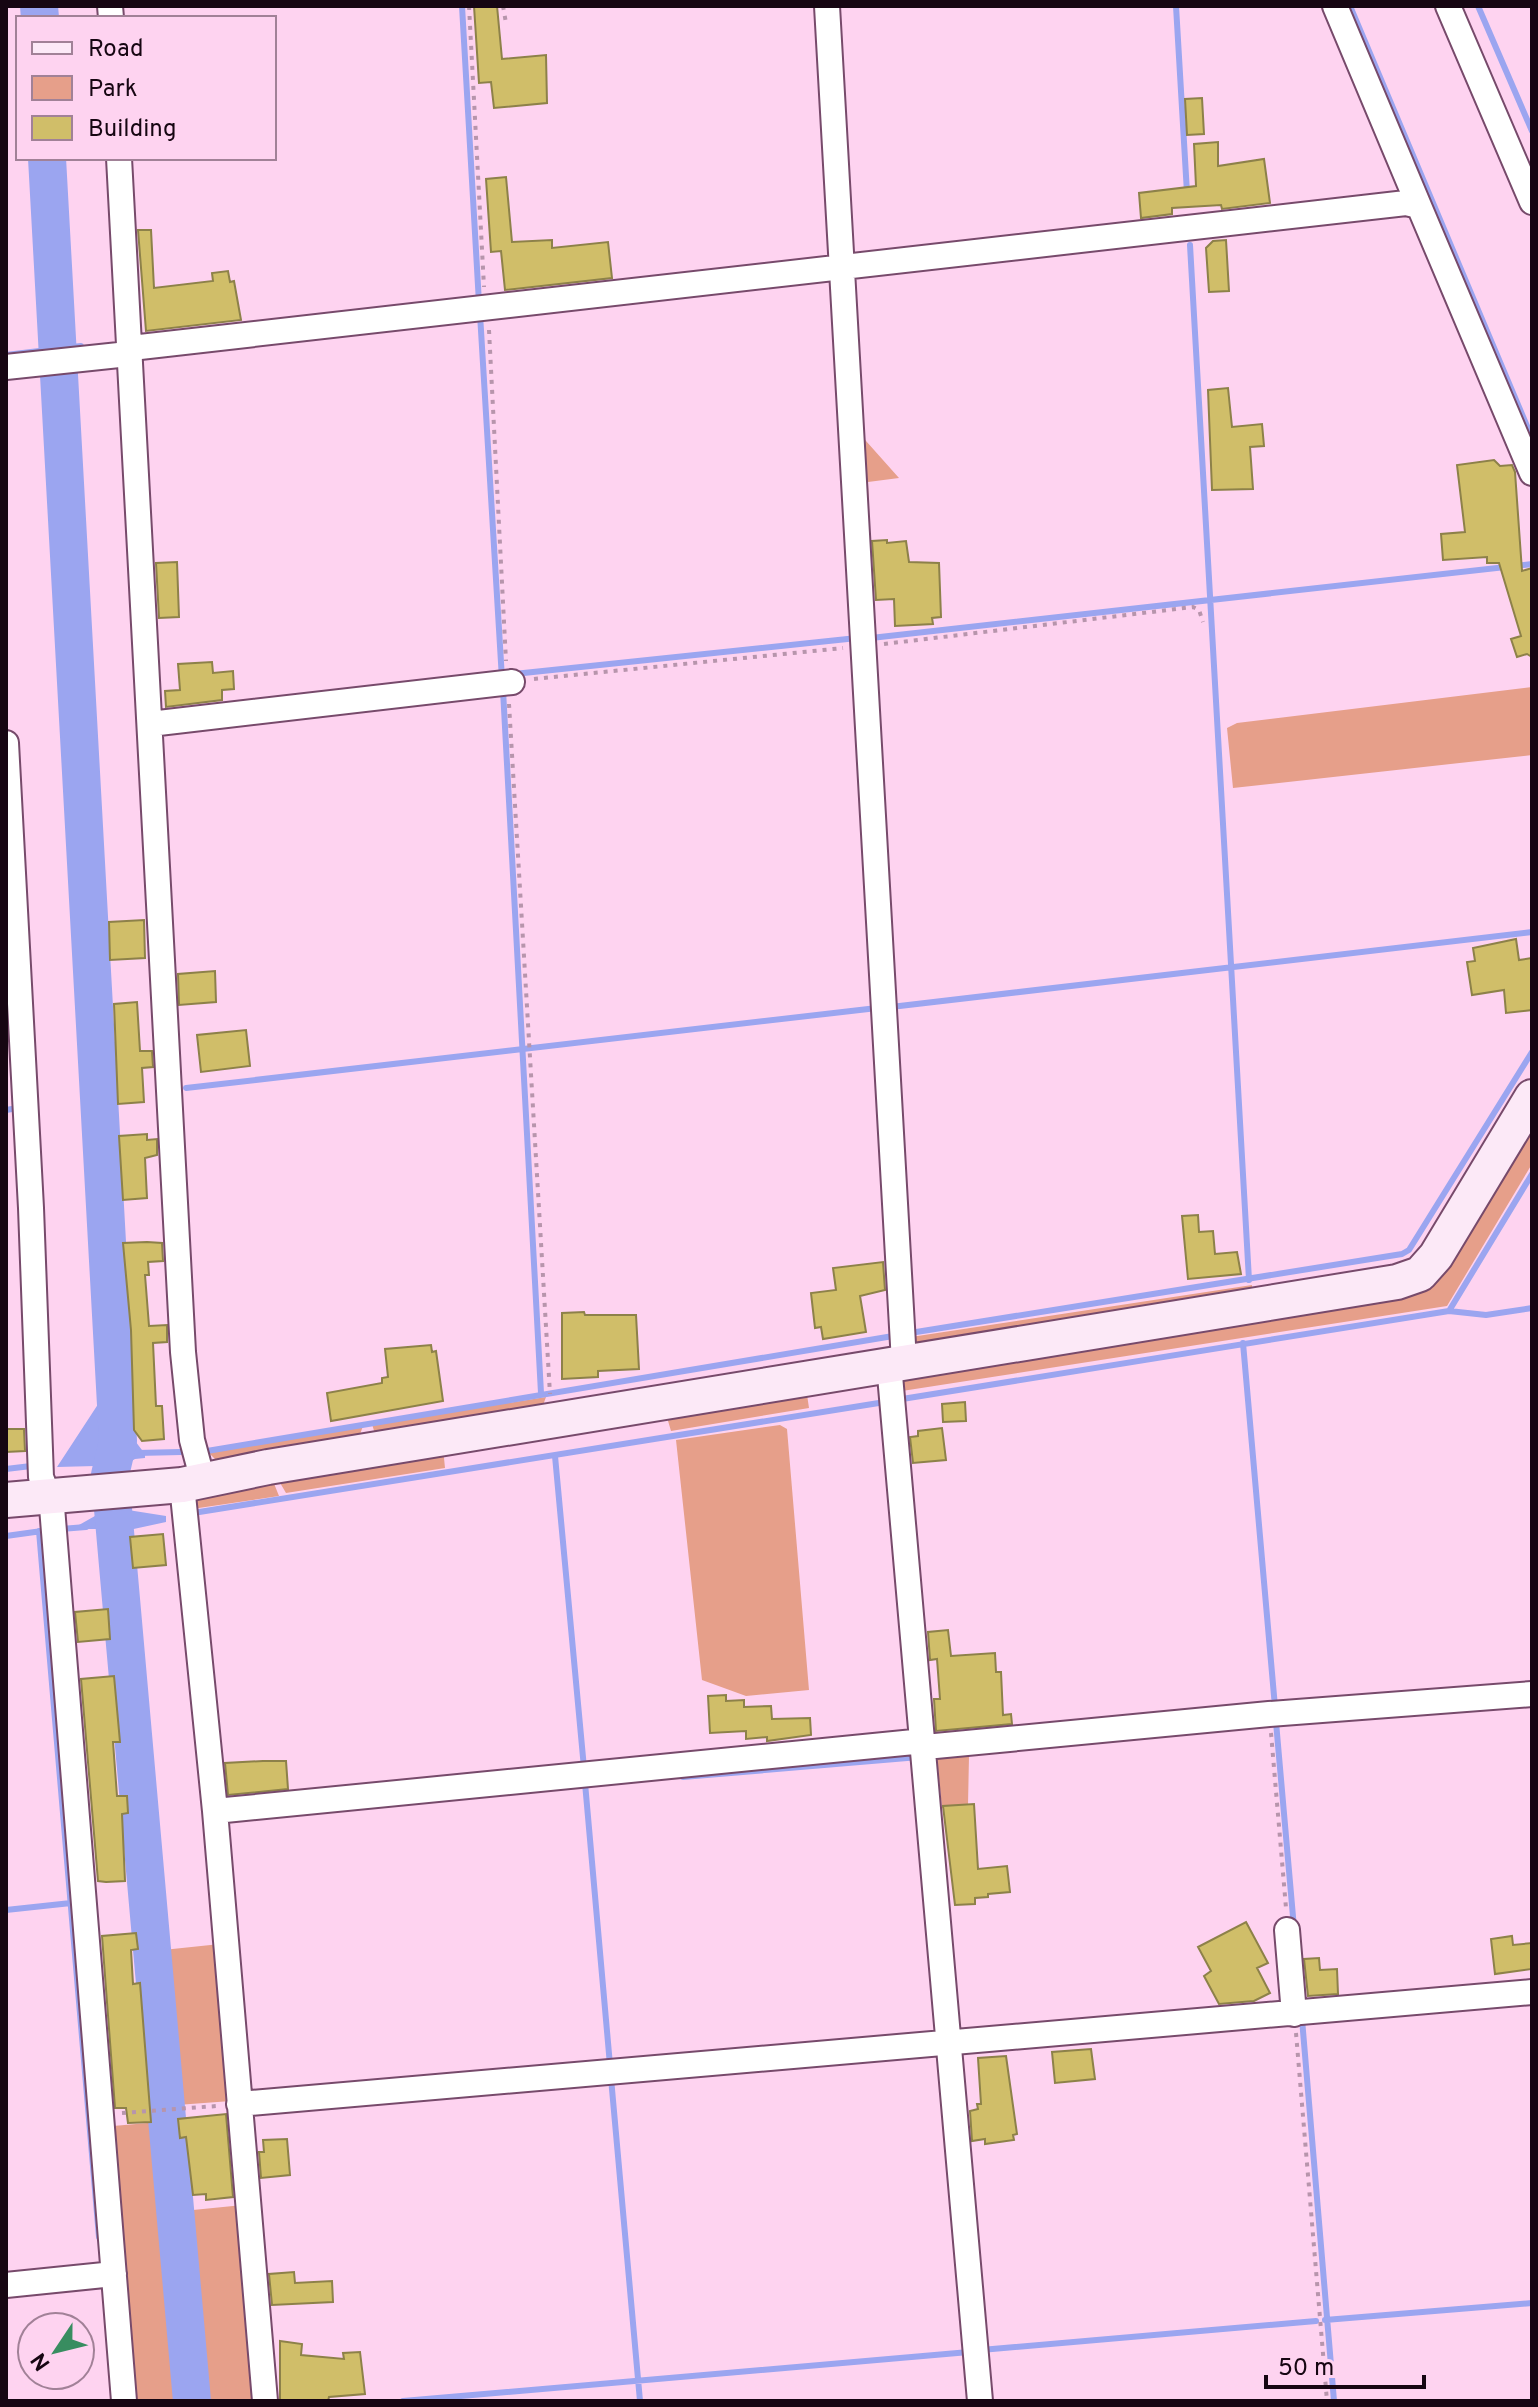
<svg xmlns="http://www.w3.org/2000/svg" width="1538" height="2407" font-family="Overpass,sans-serif">
	<rect width="100%" height="100%" fill="#fed3f0"/>
	<!-- green -->
	<path fill="#e69f8a" d="M858 432 899 478 868 482 869 512 865 511Z
		M1532 687V755L1233 788 1227 728 1237 723Z
		M1532 1116V1164L1447 1306 902 1391 900 1377 1414 1289Z
		M1252 1285V1296L914 1348 911 1337Z
		M806 1388 809 1408 671 1431 666 1414Z
		M546 1397 542 1408 375 1434 372 1424Z
		M780 1425 787 1429 809 1690 746 1696 702 1680 676 1440Z
		M363 1426 359 1437 217 1461 209 1453Z
		M443 1448 445 1468 286 1493 279 1481Z
		M273 1481 279 1496 192 1509V1493Z
		M969 1756 968 1805 942 1808 937 1759Z
		M220 1944 231 2101 177 2105 163 1950Z
		M159 2122 180 2401H134L113 2126Z
		M243 2205 257 2401H201L183 2211Z"/>
	<!-- water -->
	<path fill="#9ba5f0" d="M108 1389H124L129 1433 145 1454V1458L135 1459 118 1469 128 1510 166 1516V1522L106 1535 101 1529H79V1525L102 1512 100 1469 95 1466 57 1467Z"/>
	<g fill="none" stroke-linecap="round" stroke-linejoin="round">
		<!-- stream -->
		<path stroke="#9ba5f0" stroke-width="6" d="M462 6 479 303
			M1176 6 1187 193
			M1350 6 1532 438
			M1478 6 1532 131
			M1190 245 1249 1280
			M480 314 502 679
			M6 355 81 346
			M871 638 1532 564
			M514 674 857 638
			M503 690 541 1393
			M891 1007 1532 932
			M186 1088 877 1008
			M6 1110 12 1109
			M1449 1311 1486 1315 1532 1308
			M910 1333 1402 1254 1409 1250 1532 1052
			M1243 1343 1275 1707
			M896 1400 1449 1311 1532 1174
			M207 1451 899 1335
			M137 1453 181 1452
			M555 1456 584 1768
			M6 1469 31 1466
			M193 1513 885 1402
			M61 1529 86 1527
			M39 1531 99 2237
			M6 1536 42 1531
			M1276 1722 1294 1928
			M683 1777 919 1757
			M585 1783 610 2065
			M6 1910 71 1903
			M1302 2019 1334 2401
			M611 2078 640 2401
			M1325 2320 1532 2303
			M981 2350 1316 2321
			M403 2401 969 2352"/>
		<!-- river -->
		<path stroke="#9ba5f0" stroke-width="38" d="M39 6 40 18
			M47 158 118 1441 110 1475 192 2401"/>
	</g>
	<!-- building -->
	<path fill="#d0be69" stroke="#8d8149" stroke-width="2" d="M474 6H497L502 59 546 55 547 103 494 108 491 82 479 83Z
		M1202 98 1204 134 1187 135 1185 99Z
		M1218 142V166L1264 159 1270 203 1222 209 1221 205 1172 208V214L1141 218 1139 193 1196 186 1194 144Z
		M506 177 512 242 552 240V248L608 242 612 278 505 290 501 251 491 252 486 179Z
		M138 230H151L154 288 213 281 212 273 228 271 230 282 234 281 241 320 146 331Z
		M1226 240 1229 291 1209 292 1206 248 1213 241Z
		M1228 388 1232 427 1262 424 1264 446 1250 447 1253 489 1212 490 1208 390Z
		M1494 460 1500 466 1512 465 1515 472 1522 571 1532 568V657L1527 654 1517 657 1511 639 1521 636 1499 563H1487V557L1443 560 1441 534 1465 532 1457 465Z
		M887 540V543L906 541 909 562 939 563 941 617 932 618 933 624 895 626 894 599 876 600 872 541Z
		M177 562 179 617 159 618 156 563Z
		M212 662 213 673 233 671 234 689 222 690V700L166 707 165 691 180 690 178 664Z
		M144 920 145 958 110 960 109 922Z
		M1516 939 1519 960 1532 958V1010L1506 1013 1504 990 1472 995 1467 962 1475 961 1473 948Z
		M215 971 216 1002 179 1005 178 974Z
		M137 1002 140 1051H152L153 1067 142 1068 144 1102 118 1104 114 1004Z
		M246 1030 250 1066 201 1072 197 1035Z
		M147 1134V1140L157 1139V1155L145 1158 147 1198 123 1200 119 1136Z
		M1198 1215 1199 1232 1213 1231 1215 1254 1237 1252 1241 1274 1188 1279 1182 1216Z
		M147 1242 162 1243 163 1261 148 1262 149 1275H145L149 1326 167 1325V1342L153 1343 156 1406H162L164 1439 142 1441 134 1430 131 1330 123 1243Z
		M883 1262 885 1290 860 1296 866 1332 823 1339 821 1327 815 1328 811 1293 836 1290 833 1268Z
		M584 1312 585 1315H636L639 1369 598 1371V1377L562 1379V1313Z
		M431 1345 432 1352 436 1351 443 1401 331 1421 327 1393 382 1383V1378L388 1377 385 1349Z
		M965 1402 966 1421 943 1422 942 1404Z
		M942 1428 946 1460 913 1463 910 1437 918 1436V1431Z
		M6 1429H24L25 1451 6 1452Z
		M163 1534 166 1565 133 1568 130 1537Z
		M108 1609 110 1639 78 1642 75 1612Z
		M948 1630 951 1656 995 1653 996 1672H1001L1003 1715 1011 1714 1012 1724 936 1731 934 1699H940L937 1659 930 1660 928 1632Z
		M114 1676 120 1742H113L117 1796H127L128 1813 122 1814 125 1881 106 1882 98 1881 81 1679Z
		M726 1695V1701L744 1700V1707L771 1706 772 1719 810 1718 811 1735 767 1741V1737L746 1739V1731L710 1733 708 1696Z
		M263 1761H286L288 1789 228 1795 225 1763Z
		M974 1804 978 1869 1007 1866 1010 1892 988 1894V1897L975 1898V1904L955 1905 943 1806Z
		M1246 1922 1268 1963 1257 1968 1270 1993 1254 2001 1219 2004 1204 1976 1211 1971 1198 1947Z
		M136 1933 138 1949 131 1950 133 1984 140 1983 151 2122 128 2123 126 2108H115L102 1936Z
		M1512 1936 1513 1945 1532 1943V1969L1495 1974 1491 1939Z
		M1319 1958 1320 1970 1337 1969 1338 1994 1308 1996 1304 1959Z
		M1091 2049 1095 2079 1055 2083 1052 2052Z
		M1006 2056 1017 2134 1013 2135 1014 2140 985 2144V2139L972 2141 970 2111 978 2109 977 2104H981L978 2058Z
		M226 2114 233 2197 206 2200V2194L193 2195 186 2137 180 2138 178 2119Z
		M287 2139 290 2175 261 2178 259 2152H264L263 2140Z
		M294 2272 295 2283 332 2281 333 2302 272 2305 269 2274Z
		M280 2341 302 2344 301 2355 344 2359 343 2353 360 2352 365 2394 329 2397 328 2401H280Z"/>
	<g fill="none" stroke-linecap="round" stroke-linejoin="round">
		<defs>
			<path id="street" d="M110 6 111 18
				M827 6 904 1362
				M1335 6 1419 206
				M1448 6 1532 202
				M119 158 183 1352 192 1440 203 1481
				M6 367 119 355 140 347 1406 203 1419 206 1532 473
				M150 724 512 682
				M6 743 31 1208 41 1477 52 1507 124 2401
				M889 1364 980 2401
				M182 1485 215 1811 265 2401
				M925 1747 1269 1714 1532 1694
				M215 1811 924 1741
				M1287 1930 1294 2014
				M239 2104 1532 1992
				M6 2285 114 2274"/>
			<path id="secondary" d="M6 1500 182 1485 268 1467 1397 1282 1420 1274 1436 1256 1532 1097"/>
		</defs>
		<!-- street casing -->
		<use href="#street" stroke="#774a6b" stroke-width="28"/>
		<!-- secondary casing -->
		<use href="#secondary" stroke="#774a6b" stroke-width="38"/>
		<!-- path -->
		<path stroke="#b795ac" stroke-width="4" stroke-dasharray="4 6" stroke-linecap="butt" d="M469 6 484 287
			M503 6 506 23
			M489 330 506 661
			M884 644 1193 607 1199 610 1203 622
			M534 679 843 648
			M509 704 550 1394
			M1271 1733 1286 1908
			M1296 2033 1327 2401
			M122 2113 217 2106"/>
		<!-- street -->
		<use href="#street" stroke="#fff" stroke-width="24"/>
		<!-- secondary -->
		<use href="#secondary" stroke="#fce9f7" stroke-width="34"/>
	</g>
	<!-- border -->
	<rect width="1538" height="2407" fill="none" stroke="#160612" stroke-width="16"/>
	<!-- legend -->
	<rect x="16" y="16" width="260" height="144" fill="#fed3f0" stroke="#a18197" stroke-width="2"/>
	<rect x="32" y="42" width="40" height="12" fill="#fce9f7" stroke="#a18197" stroke-width="2"/>
	<text x="88" y="56" font-size="24" fill="#160612">Road</text>
	<rect x="32" y="76" width="40" height="24" fill="#e69f8a" stroke="#a18197" stroke-width="2"/>
	<text x="88" y="96" font-size="24" fill="#160612">Park</text>
	<rect x="32" y="116" width="40" height="24" fill="#d0be69" stroke="#a18197" stroke-width="2"/>
	<text x="88" y="136" font-size="24" fill="#160612">Building</text>
	<!-- north arrow -->
	<g transform="translate(56 2351) rotate(235)"><circle r="38" fill="#fed3f0" stroke="#a18197" stroke-width="2"/>
	<path d="M0-6L14 30L0 20L-14 30Z" fill="#388d60"/>
	<text y="-12" font-size="22" font-weight="bold" text-anchor="middle" fill="#160612">N</text>
	</g>
	<!-- scale -->
	<path d="M1266 2375v12h158v-12" fill="none" stroke="#160612" stroke-width="4"/>
	<text x="1278" y="2375" font-size="24" fill="#160612" stroke="#fed3f0" stroke-width="6" paint-order="stroke">50 m</text>
</svg>
